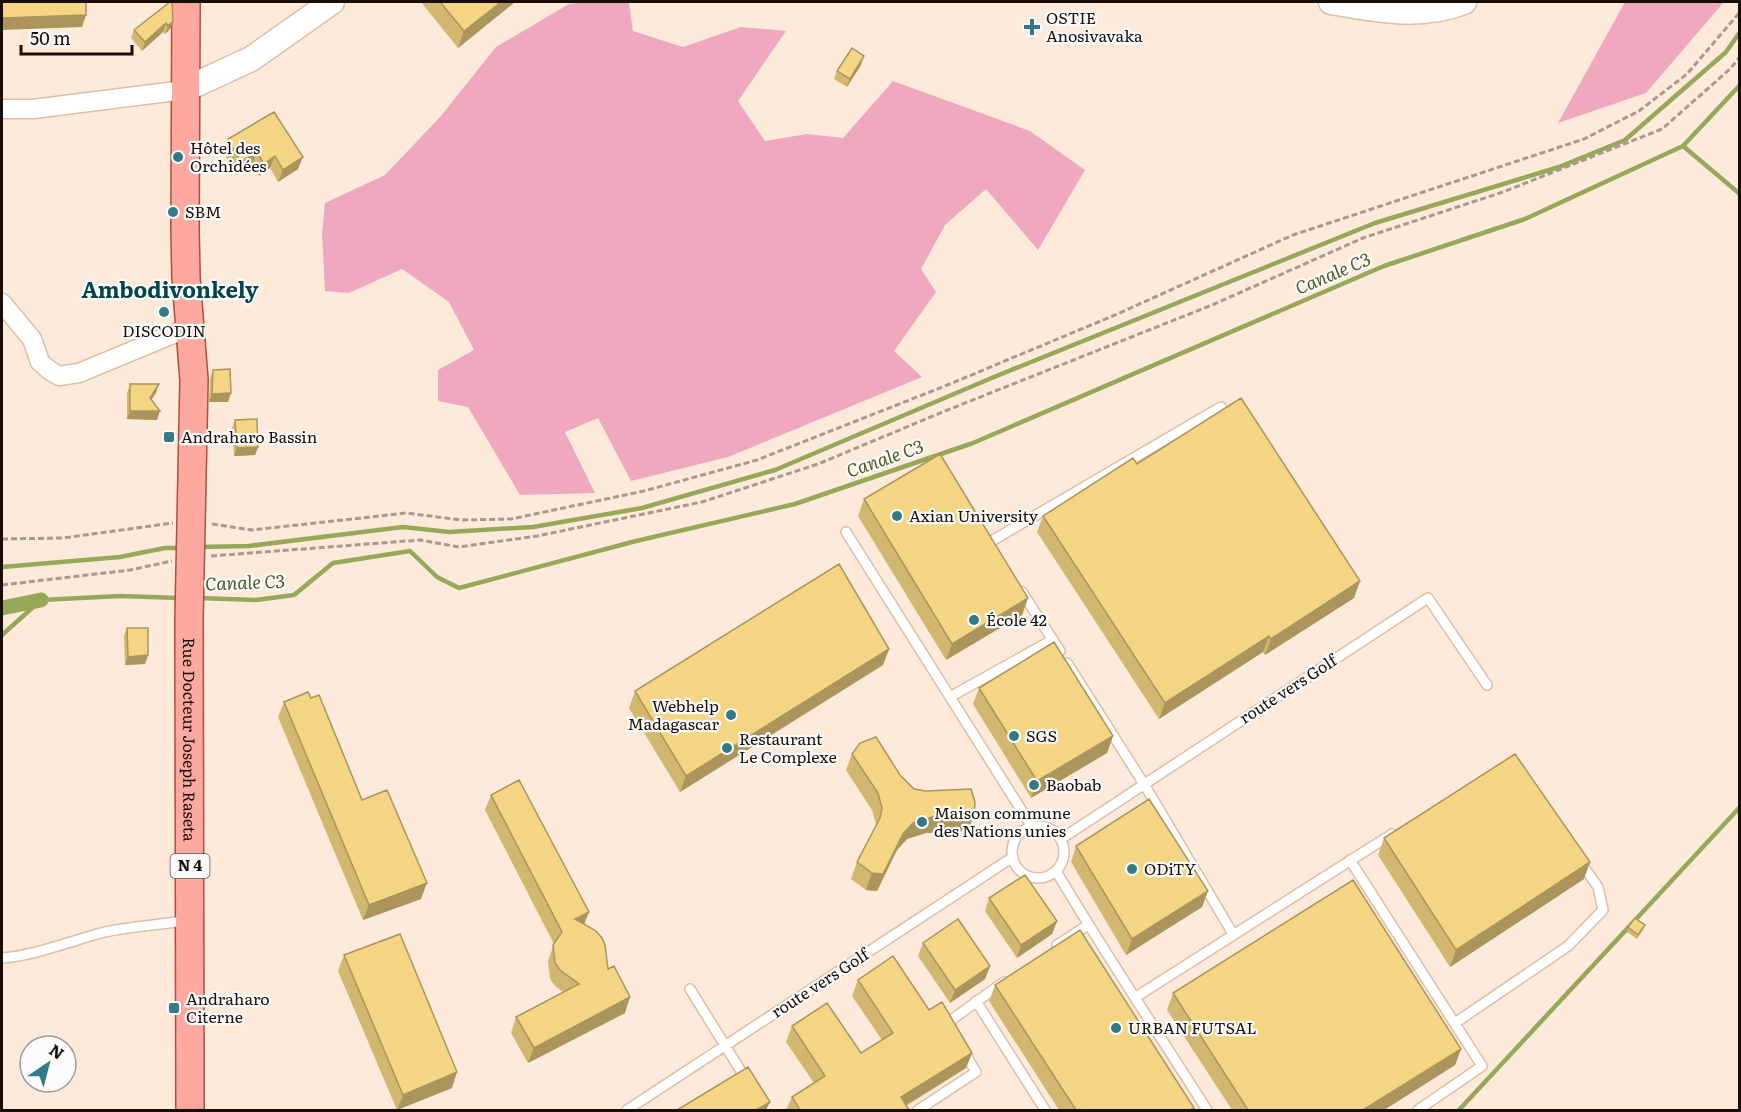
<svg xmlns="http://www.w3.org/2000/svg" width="1741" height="1112" font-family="Literata,serif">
	<rect width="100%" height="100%" fill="#feeadb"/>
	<!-- green -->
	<path fill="#f0a8bf" d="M585 2H629L633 31 683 47 741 27 786 31 738 101 765 141 807 134 843 138 893 81 1030 131 1085 170 1038 250 986 189 945 225 921 269 936 292 894 351 922 377 728 457 631 481 598 418 565 432 595 493 520 495 468 407 438 401V370L474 350 449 302 402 269 349 293 325 291 322 234 325 203 385 175 441 116 496 47 569 4Z
		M1625 2H1724L1646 93 1558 123Z"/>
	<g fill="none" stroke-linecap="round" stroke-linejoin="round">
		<!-- stream -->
		<path stroke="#97a859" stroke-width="4.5" d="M1683 146 1740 194
			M198 547 249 546 403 527 449 532 533 527 642 508 775 470 994 377 1375 223 1559 167 1625 140 1726 52 1740 32
			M2 567 120 557 165 548H180
			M198 598 256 600 294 595 333 563 410 551 437 577 459 588 636 541 795 504 973 443 1384 266 1525 219 1683 146 1740 85
			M2 635 41 600 120 596 180 598
			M1459 1110 1740 807"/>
		<!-- canal -->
		<path stroke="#97a859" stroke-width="15" d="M2 608 41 600"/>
		<defs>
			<path id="service" d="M846 532 1032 827
				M990 542 1221 407
				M1022 592 1060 651
				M1067 663 1144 784 1233 934
				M950 697 1052 640
				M1012 852a26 26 0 1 1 52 0a26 26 0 1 1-52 0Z
				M1061 839 1428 598 1487 685
				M1350 860 1482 1066 1418 1110
				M1056 871C1104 952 1157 1031 1207 1110
				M1057 945 1088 925
				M2 958C34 956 73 940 105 932 133 926 161 925 188 920
				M690 989 747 1081
				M1136 997 1392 834
				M976 1001 1045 1110
				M1455 1023 1568 946 1603 910 1598 887 1581 863
				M950 1028 947 1023 1004 982
				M627 1110 1013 857
				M918 1110 976 1072 963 1050"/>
			<path id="minor" d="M2 109H33L184 90
				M2 303 32 339 40 362 49 370 59 376 79 373 190 327"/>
			<path id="secondary" d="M1331 2C1376 10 1420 19 1464 2
				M184 90 251 59 332 2"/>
			<g id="primary">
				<path id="s1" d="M186 2 185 229 186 278 194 380 189 621 190 1110"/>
			</g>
		</defs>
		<!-- service casing -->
		<use href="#service" stroke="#debea6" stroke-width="12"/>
		<!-- minor casing -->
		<use href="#minor" stroke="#debea6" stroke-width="21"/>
		<!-- secondary casing -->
		<use href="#secondary" stroke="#debea6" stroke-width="27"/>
		<!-- primary casing -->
		<use href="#primary" stroke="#ac4e40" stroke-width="30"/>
		<!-- path -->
		<path stroke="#aa998d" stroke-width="3" stroke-dasharray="6 3" stroke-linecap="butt" d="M212 524 252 530 406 513 461 520 511 519 644 491 757 460 945 386 1115 315 1293 235 1584 139 1639 111 1687 74 1740 12
			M2 539 63 538 173 523
			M211 556 420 540 459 547 537 536 702 502 818 464 945 411 1212 305 1363 238 1503 192 1662 129 1730 69 1740 57
			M2 585 130 570 172 561"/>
		<!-- service -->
		<use href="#service" stroke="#fff" stroke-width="9"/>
		<!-- minor -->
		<use href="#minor" stroke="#fff" stroke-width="18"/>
		<!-- secondary -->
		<use href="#secondary" stroke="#fff" stroke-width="24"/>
		<!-- primary -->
		<use href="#primary" stroke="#fda99f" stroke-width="27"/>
	</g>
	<!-- wall -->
	<path fill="#d2b771" d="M421 2H515L458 48Z
		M173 21 170 29 165 34 163 32 142 51 131 38 134 30Z
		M861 65 847 87 834 79 837 71Z
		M274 112 298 169 278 182 270 168 259 176 252 165 236 175 223 151 228 139Z
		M213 370 228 402H209L210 378Z
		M130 384 156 393 151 400 157 420 127 419V393Z
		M235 420 258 447 255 455 234 456 232 428Z
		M1137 464 1354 598 1265 655 1263 652 1159 719 1037 532 1043 516Z
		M864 499 1028 598 1022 615 946 660 858 516Z
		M127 628 148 655 145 664 125 665 124 636Z
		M889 649 883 665 680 792 629 708 635 691Z
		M979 688 1113 736 1107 753 1031 798 973 704Z
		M284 702 362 800 421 899 363 920 278 717Z
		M852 754 900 775 914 789 974 815 968 831 926 833 907 839 897 850 877 891 866 890 851 879 857 862 875 828 876 824 872 810 846 770Z
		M491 795 589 912 584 924 608 969 625 1013 528 1063 511 1033 516 1017 563 992 555 986 550 979 548 961 554 944 485 810Z
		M1384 838 1584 879 1450 967 1378 855Z
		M1076 846 1208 891 1202 907 1126 955 1071 862Z
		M989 898 1057 921 1052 934 1017 958 985 911Z
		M1645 925 1643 930 1637 939 1627 932 1628 927Z
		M923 943 990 966 985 979 950 1003 918 956Z
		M344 955 452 1088 397 1110 338 971Z
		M858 980 929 1010 972 1053 966 1068 906 1106 909 1110H786L792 1097 814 1083 786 1042 792 1026 861 1053 882 1040 852 996Z
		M995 985 1194 1108 1193 1110H1059L989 1001Z
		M1173 993 1461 1049 1455 1065 1384 1110H1232L1167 1010Z"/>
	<!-- shaded-wall -->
	<path fill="#ab955c" d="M501 2H515L458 48 464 31Z
		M86 15 82 27 2 30V18Z
		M173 21 170 29 165 34 168 26Z
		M166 23 163 32 142 51 145 42Z
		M864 56 861 65 847 87 850 79Z
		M257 152 252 165 236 175 241 162Z
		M275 156 270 168 259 176 264 164Z
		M303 157 298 169 278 182 283 170Z
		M159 384 156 393 147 406 150 398Z
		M231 393 228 402H209L212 394Z
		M130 411H160L157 420 127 419Z
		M258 447 255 455 234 456 237 448Z
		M1360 581 1354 598 1265 655 1271 639Z
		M1028 598 1022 615 946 660 952 644Z
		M1269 636 1263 652 1159 719 1165 703Z
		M889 649 883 665 680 792 686 776Z
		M148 655 145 664 125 665 128 657Z
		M1113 736 1107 753 1031 798 1037 781Z
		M974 815 968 831 926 833 907 839 897 850 877 891 866 890 872 873 913 823 932 817Z
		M1590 862 1584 879 1450 967 1456 950Z
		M427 883 421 899 363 920 369 905Z
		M1208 891 1202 907 1126 955 1132 939Z
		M589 912 583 927 575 919Z
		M1057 921 1052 934 1017 958 1021 945Z
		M990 966 985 979 950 1003 955 990Z
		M630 997 625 1013 528 1063 534 1048Z
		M1461 1049 1455 1065 1384 1110H1363Z
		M972 1053 966 1068 898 1110 901 1097Z
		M457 1072 452 1088 397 1110 403 1095Z
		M770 1102 766 1110H756Z"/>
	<!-- building -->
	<path fill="#f4d583" stroke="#ab955c" stroke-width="1.5" d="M2 2H86V15L2 18Z
		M170 2H172L173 21 168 26 166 23 145 42 134 30Z
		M440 2H501L464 31Z
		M852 48 864 56 850 79 837 71Z
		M274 112 303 157 283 170 275 156 264 164 257 152 241 162 228 139Z
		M230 369 231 393 212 394 213 370Z
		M130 384H159L150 398 160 411H130Z
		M1241 398 1360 581 1271 639 1269 636 1165 703 1043 516 1133 458 1137 464Z
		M257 419 258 447 237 448 235 420Z
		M940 454 1028 598 952 644 864 499Z
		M839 564 889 649 686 776 635 691Z
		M127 628H148V655L128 657Z
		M1054 642 1113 736 1037 781 979 688Z
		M308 692 311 698 319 695 362 800 387 790 427 883 369 905 284 702Z
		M876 737 900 775 914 789 926 791 971 789 975 802 974 815 932 817 913 823 903 834 883 874 872 873 857 862 880 818 882 808 878 793 852 754 860 743Z
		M1515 754 1590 862 1456 950 1384 838Z
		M519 780 589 912 575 919 596 931 602 938 605 945 608 969 614 966 630 997 534 1048 516 1017 579 984 560 970 555 963 553 945 562 932 491 795Z
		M1149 799 1208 891 1132 939 1076 846Z
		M1025 875 1057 921 1021 945 989 898Z
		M1353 880 1461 1049 1363 1110H1248L1173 993Z
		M1635 918 1645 925 1638 935 1628 927Z
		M958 919 990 966 955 990 923 943Z
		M1080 930 1194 1108 1190 1110H1076L995 985Z
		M400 934 457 1072 403 1095 344 955Z
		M893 956 929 1010 942 1002 972 1053 901 1097 909 1110H800L792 1097 825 1076 792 1026 827 1003 861 1053 893 1033 858 980Z
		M748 1067 770 1102 756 1110H677Z"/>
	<!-- markers -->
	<g fill="#347a86" stroke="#fbfbfb" stroke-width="2">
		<path d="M1029 18h6v6h6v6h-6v6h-6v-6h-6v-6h6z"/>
		<circle cx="178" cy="157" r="6"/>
		<circle cx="173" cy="212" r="6"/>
		<circle cx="164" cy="312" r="6"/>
		<rect x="163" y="431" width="12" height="12" rx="3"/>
		<circle cx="897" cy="516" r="6"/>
		<circle cx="974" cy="620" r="6"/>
		<circle cx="731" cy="715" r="6"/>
		<circle cx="1014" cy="736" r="6"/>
		<circle cx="727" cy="748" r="6"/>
		<circle cx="1034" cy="785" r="6"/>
		<circle cx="922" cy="822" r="6"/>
		<circle cx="1132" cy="869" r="6"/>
		<rect x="168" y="1002" width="12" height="12" rx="3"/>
		<circle cx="1116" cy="1028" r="6"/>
	</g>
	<g text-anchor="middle" stroke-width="4.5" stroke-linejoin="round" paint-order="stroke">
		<!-- shield labels -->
		<rect fill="#fbfbfb" stroke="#5c5550" stroke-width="1.5" x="170.5" y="854" width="39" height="24" rx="4.5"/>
		<g font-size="15" font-weight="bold" fill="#180e06">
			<text x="190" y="871">N 4</text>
		</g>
		<!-- poi labels -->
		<g font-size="16" fill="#180e06" stroke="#fbfbfb" text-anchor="start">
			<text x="1046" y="24">OSTIE<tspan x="1046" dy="18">Anosivavaka</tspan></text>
			<text x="190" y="154">Hôtel des<tspan x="190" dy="18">Orchidées</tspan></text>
			<text x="185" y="218">SBM</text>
			<text x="164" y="337" text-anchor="middle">DISCODIN</text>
			<text x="181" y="443">Andraharo Bassin</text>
			<text x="909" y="522">Axian University</text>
			<text x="986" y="626">École 42</text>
			<text x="719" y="712" text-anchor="end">Webhelp<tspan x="719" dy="18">Madagascar</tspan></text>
			<text x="1026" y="742">SGS</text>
			<text x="739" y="745">Restaurant<tspan x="739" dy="18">Le Complexe</tspan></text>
			<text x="1046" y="791">Baobab</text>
			<text x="934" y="819">Maison commune<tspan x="934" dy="18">des Nations unies</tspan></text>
			<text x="1144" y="875">ODiTY</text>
			<text x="186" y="1005">Andraharo<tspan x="186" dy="18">Citerne</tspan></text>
			<text x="1128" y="1034">URBAN FUTSAL</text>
		</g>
		<!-- street labels -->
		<g font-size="16" fill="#180e06" stroke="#fbfbfb">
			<text transform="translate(1288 689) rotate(-33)" y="6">route vers Golf</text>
			<text dy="6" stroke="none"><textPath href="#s1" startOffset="738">Rue Docteur Joseph Raseta</textPath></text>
			<text transform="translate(820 983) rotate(-33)" y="6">route vers Golf</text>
		</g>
		<!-- water labels -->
		<g font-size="18" font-style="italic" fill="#4f5b22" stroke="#fbfbfb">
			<text transform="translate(1333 274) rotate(-23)" y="6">Canale C3</text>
			<text transform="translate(885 459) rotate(-19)" y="6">Canale C3</text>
			<text transform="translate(245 583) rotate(-2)" y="6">Canale C3</text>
		</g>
		<!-- district labels -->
		<g font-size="22" font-weight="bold" fill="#02444d" stroke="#fbfbfb">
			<text x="170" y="298">Ambodivonkely</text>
		</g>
	</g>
	<!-- border -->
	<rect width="1741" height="1112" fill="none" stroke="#180e06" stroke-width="6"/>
	<!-- north arrow -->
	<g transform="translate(48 1064) rotate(35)"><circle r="28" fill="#fbfbfb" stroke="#a09c99" stroke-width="1.5"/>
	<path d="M0-4.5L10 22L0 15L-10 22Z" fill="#347a86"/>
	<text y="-9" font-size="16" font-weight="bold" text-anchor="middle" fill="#180e06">N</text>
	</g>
	<!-- scale -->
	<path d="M21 45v9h111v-9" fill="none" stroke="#180e06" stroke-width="3"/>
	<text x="30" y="45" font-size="18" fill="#180e06" stroke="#fbfbfb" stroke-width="4.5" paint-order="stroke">50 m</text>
</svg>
